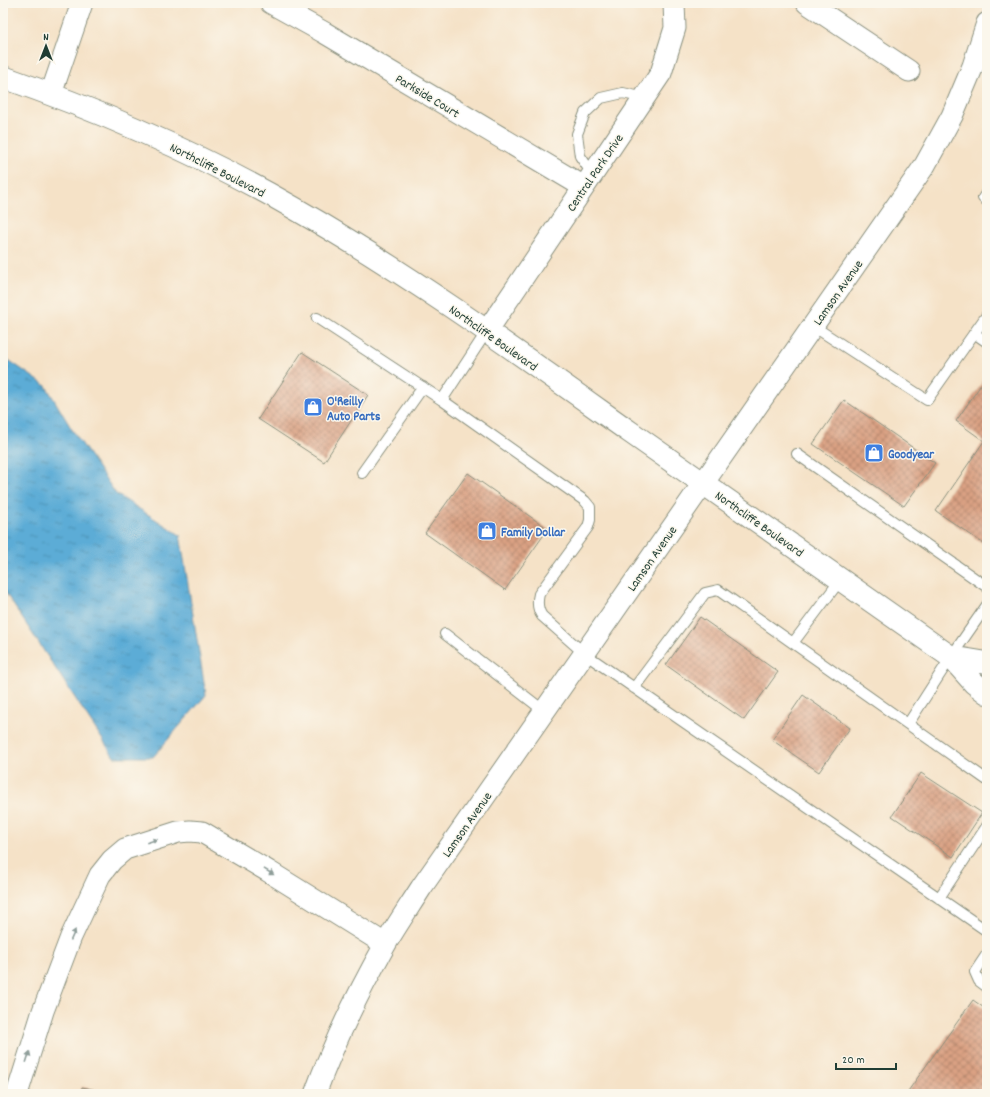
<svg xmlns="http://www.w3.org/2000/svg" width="990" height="1097" font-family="Dekko,sans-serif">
	<defs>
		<pattern id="water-ripples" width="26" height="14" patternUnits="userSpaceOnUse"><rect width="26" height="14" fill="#5cacd6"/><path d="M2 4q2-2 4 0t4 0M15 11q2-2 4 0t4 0" fill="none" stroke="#4b8dae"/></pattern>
		<pattern id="building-cross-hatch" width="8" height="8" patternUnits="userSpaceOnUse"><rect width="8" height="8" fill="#daa183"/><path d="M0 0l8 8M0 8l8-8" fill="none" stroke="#b0846c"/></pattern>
	</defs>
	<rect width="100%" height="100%" fill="#fbf7ec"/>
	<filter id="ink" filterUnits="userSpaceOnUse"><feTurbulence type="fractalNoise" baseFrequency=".025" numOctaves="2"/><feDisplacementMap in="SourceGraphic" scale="8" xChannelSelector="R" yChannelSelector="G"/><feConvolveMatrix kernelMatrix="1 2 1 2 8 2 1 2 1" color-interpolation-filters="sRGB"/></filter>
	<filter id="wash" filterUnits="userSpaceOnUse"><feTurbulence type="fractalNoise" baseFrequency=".012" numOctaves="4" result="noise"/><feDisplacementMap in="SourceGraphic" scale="16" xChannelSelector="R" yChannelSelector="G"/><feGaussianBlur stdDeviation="0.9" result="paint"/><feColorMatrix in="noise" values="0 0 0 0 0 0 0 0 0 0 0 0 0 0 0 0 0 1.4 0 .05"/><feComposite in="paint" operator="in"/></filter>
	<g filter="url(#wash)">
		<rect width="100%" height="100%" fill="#f5e2c7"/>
		<!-- water -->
		<path fill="url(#water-ripples)" stroke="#3e7485" d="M7 359 46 386 71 428 116 494 180 535 206 695 153 757H114L3 589V369Z"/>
		<g id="blocks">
			<!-- building -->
			<path fill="url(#building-cross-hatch)" d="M302 352 368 395 324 462 258 419Z
				M987 376V540L984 544 936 511 984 441 956 421Z
				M844 400 935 463 904 506 813 444Z
				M468 473 548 529 505 590 425 533Z
				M700 617 778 672 744 720 666 665Z
				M803 695 850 728 819 772 772 740Z
				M921 773 982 813 953 857 892 816Z
				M973 1000 987 1010V1088L983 1094H906Z
				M82 1087 111 1093V1094H81Z"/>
		</g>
	</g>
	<g filter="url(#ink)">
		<use href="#blocks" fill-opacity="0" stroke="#8a907e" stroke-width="1"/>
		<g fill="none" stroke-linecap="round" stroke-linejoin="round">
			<defs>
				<path id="service" d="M593 175 580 156 577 134 585 113 601 98 623 93 645 98
					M987 192 983 198 987 201
					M317 318 442 400 487 331
					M813 326 927 400 987 315
					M974 333 987 342
					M442 400 585 501 590 507V520L588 527 539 594C537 602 537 609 542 616L585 654 987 931
					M797 454 987 587
					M362 473 423 387
					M445 634 544 711
					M793 643 841 579
					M634 688 705 593 718 590 987 780
					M908 724 951 657 987 605
					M939 898 987 826
					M987 954 975 972 979 981 987 987"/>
				<path id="minor" d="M271 3 325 33 584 187
					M807 3 909 71
					M51 94 82 3
					M487 331 661 73 675 28 674 3
					M17 1094 43 1011 71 937 100 875 112 860 125 849 178 832 190 831 202 832 268 871 385 944
					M315 1094C334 1042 358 993 385 945 396 926 409 907 421 888L925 165 952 116 973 66 987 23"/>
				<path id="secondary" d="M3 77C103 112 202 155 294 208 411 275 520 354 630 432 737 507 844 582 951 657L974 683 987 693
					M951 657 987 663"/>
			</defs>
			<!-- service casing -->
			<use href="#service" stroke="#8a907e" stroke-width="12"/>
			<!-- minor casing -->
			<use href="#minor" stroke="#8a907e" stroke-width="23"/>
			<!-- secondary casing -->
			<use href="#secondary" stroke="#8a907e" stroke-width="24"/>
			<!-- service -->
			<use href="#service" stroke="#fff" stroke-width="10"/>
			<!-- minor -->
			<use href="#minor" stroke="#fff" stroke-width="21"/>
			<!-- secondary -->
			<use href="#secondary" stroke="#fff" stroke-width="22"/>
		</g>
		<!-- one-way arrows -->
		<defs><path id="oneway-solid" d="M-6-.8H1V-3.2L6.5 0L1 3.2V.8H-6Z"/></defs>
		<g fill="#8f9e9a">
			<use href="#oneway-solid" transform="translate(152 841) rotate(-17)"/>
			<use href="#oneway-solid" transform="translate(269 872) rotate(31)"/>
			<use href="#oneway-solid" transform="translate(73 935) rotate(-66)"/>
			<use href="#oneway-solid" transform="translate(28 1057) rotate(-72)"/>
		</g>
	</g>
	<!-- icons -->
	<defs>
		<symbol id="shop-square" viewBox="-11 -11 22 22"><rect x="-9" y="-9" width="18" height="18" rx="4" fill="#3f7fe0" stroke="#fbf7ec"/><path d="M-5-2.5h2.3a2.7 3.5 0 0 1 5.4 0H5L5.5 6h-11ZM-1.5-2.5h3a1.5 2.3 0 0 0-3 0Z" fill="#fff"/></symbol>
	</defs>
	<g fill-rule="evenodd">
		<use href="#shop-square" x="302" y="396" width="22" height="22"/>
		<use href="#shop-square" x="863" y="442" width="22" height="22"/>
		<use href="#shop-square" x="476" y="520" width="22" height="22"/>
	</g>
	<g text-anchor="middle" stroke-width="3" stroke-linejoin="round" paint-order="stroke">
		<!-- street labels -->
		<g font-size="13" fill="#1f3d34" stroke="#fbf7ec">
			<text transform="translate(428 95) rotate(31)" y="5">Parkside Court</text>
			<text transform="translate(218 169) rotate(27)" y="5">Northcliffe Boulevard</text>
			<text transform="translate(594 172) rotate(-56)" y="5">Central Park Drive</text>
			<text transform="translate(837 292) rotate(-55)" y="5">Lamson Avenue</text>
			<text transform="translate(494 337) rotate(35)" y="5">Northcliffe Boulevard</text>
			<text transform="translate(760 523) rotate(35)" y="5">Northcliffe Boulevard</text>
			<text transform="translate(651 558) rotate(-55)" y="5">Lamson Avenue</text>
			<text transform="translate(466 824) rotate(-55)" y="5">Lamson Avenue</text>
		</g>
		<!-- shop labels -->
		<g font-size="13" font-weight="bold" fill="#366cbe" stroke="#fbf7ec" text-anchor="start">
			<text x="327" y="405">O'Reilly<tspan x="327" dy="15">Auto Parts</tspan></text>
			<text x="888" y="458">Goodyear</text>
			<text x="501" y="536">Family Dollar</text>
		</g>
	</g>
	<!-- margin -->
	<rect width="990" height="1097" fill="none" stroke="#fbf7ec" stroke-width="16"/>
	<!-- north arrow -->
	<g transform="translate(46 46)" stroke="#fbf7ec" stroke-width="3" paint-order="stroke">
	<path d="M0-3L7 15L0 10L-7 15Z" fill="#1f3d34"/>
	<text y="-6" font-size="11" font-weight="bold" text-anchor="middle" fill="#1f3d34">N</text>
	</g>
	<!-- scale -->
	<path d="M836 1063v6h60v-6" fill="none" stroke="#1f3d34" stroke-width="2"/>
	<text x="842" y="1063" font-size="12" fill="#1f3d34" stroke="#fbf7ec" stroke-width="3" paint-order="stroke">20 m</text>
</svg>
